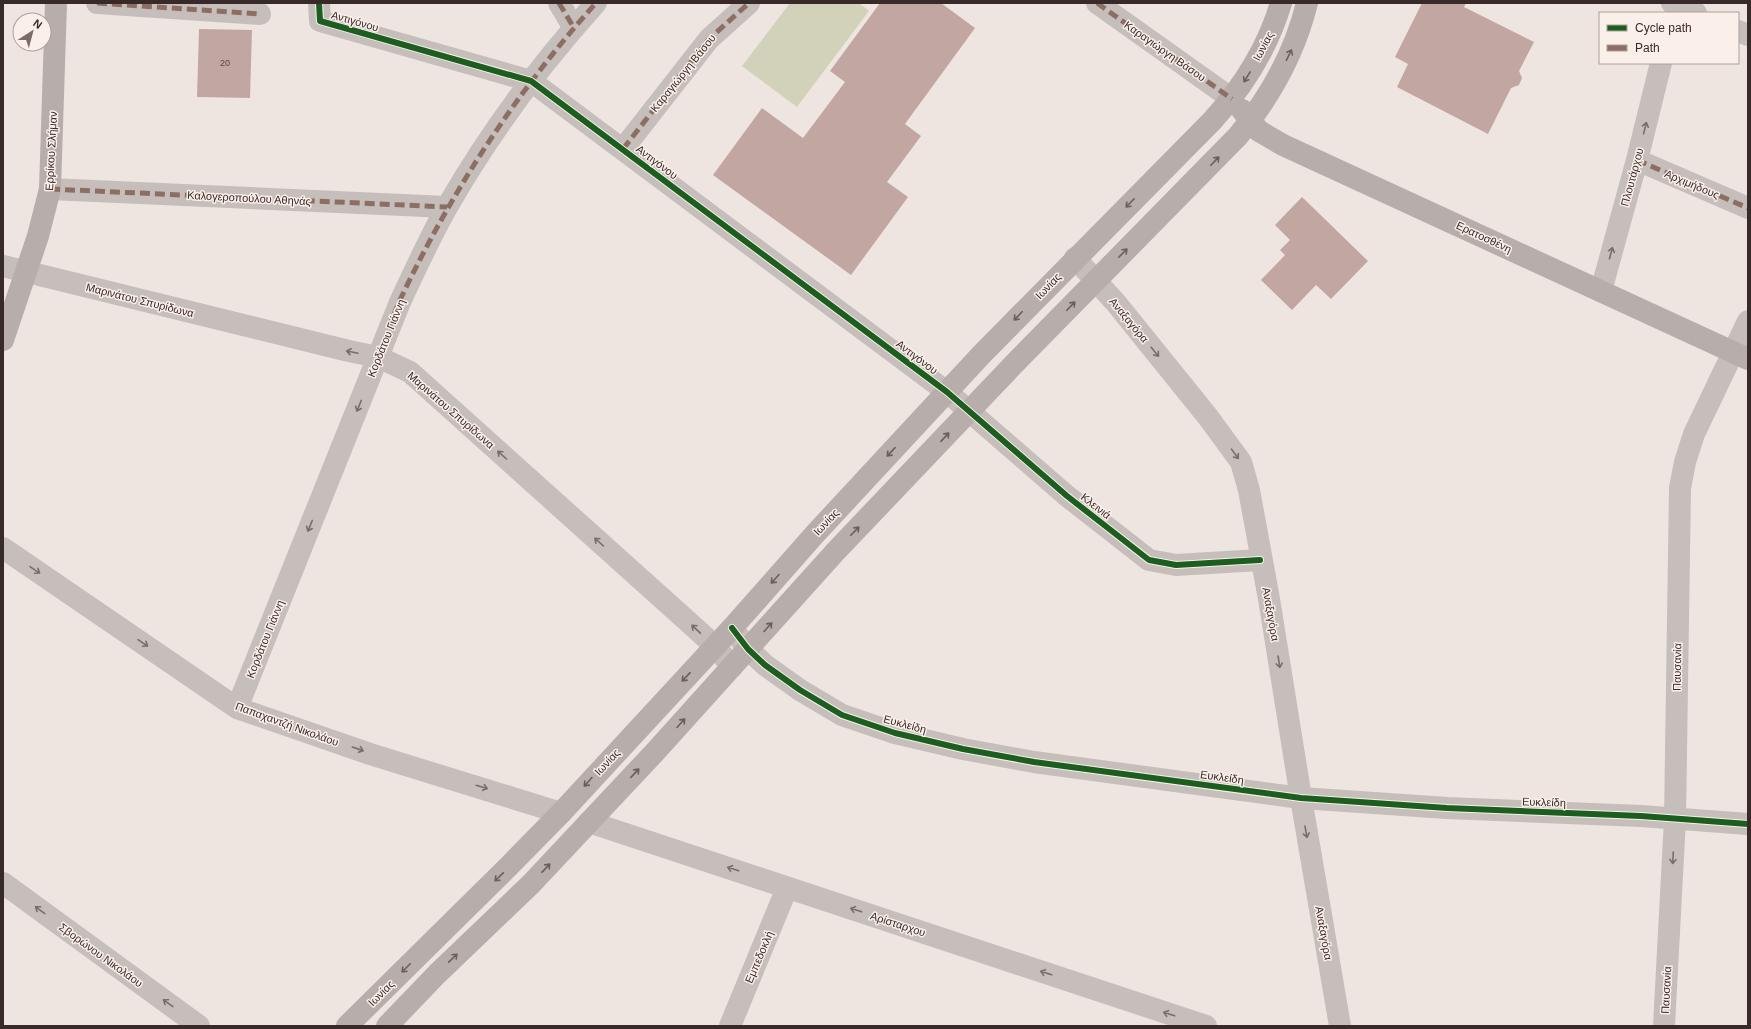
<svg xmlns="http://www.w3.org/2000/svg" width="1751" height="1029" font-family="Arial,sans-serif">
	<rect width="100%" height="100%" fill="#eee5e1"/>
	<!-- garden -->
	<path fill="#d2d2ba" d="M790 3H859L869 11 797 107 742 66Z"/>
	<!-- building -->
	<path fill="#c2a6a2" d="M880 3H941L975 28 905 124 921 136 887 182 908 197 851 275 713 175 762 108 803 138 845 82 830 71Z
		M1422 3H1466L1464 7 1534 42 1519 71 1522 78 1519 85 1511 88 1488 134 1397 87 1408 64 1395 57Z
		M199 29 252 30 250 98 197 97Z
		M1302 197 1368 261 1331 299 1316 285 1292 310 1261 280 1285 255 1280 250 1290 240 1275 225Z"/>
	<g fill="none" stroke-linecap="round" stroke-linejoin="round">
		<!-- street -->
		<path stroke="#c6beba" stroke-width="22" d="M97 3 260 14
			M319 3 320 21 531 81 947 392 1067 496 1149 560 1176 565 1260 560
			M559 3 574 28
			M1097 3 1232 99
			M1672 3 1696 13
			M1738 31 1748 35
			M623 149 709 39 749 3
			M1637 160 1748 208
			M50 189 447 207
			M1075 258 1116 303 1208 417 1241 462 1249 490 1269 599 1301 798 1340 1026
			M3 266 349 351 378 357 410 372 684 618 715 646 732 667
			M1601 291 1637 160 1661 63
			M3 548 237 708 370 754 561 813
			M732 628 748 649 765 665 800 690 842 715 895 733 963 749 1034 762 1301 798 1447 808 1641 816 1748 824
			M237 708 400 302C415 270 430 237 447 207 489 134 540 65 596 3
			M589 822 1206 1026
			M3 883 199 1026
			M730 1026 787 888
			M1664 1026 1675 819 1680 488 1685 462 1694 434 1748 321"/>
		<!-- secondary -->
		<path stroke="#b7aeab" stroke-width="22" d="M1242 110 1259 131 1283 145 1748 359
			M3 340 38 236 50 189 56 3
			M347 1026 510 865 561 813 732 628 815 534 982 354 1212 121C1243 87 1268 47 1281 3
			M387 1026 437 974 531 884 655 752 836 551 1014 364 1238 136C1270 97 1295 52 1307 3"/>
		<!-- quiet -->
		<path stroke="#8d6e63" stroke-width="5" stroke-dasharray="10 5" stroke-linecap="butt" d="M97 3 260 14
			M559 3 574 28
			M1097 3 1232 99
			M623 149 709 39 749 3
			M1637 160 1748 208
			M50 189 447 207
			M378 357C386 338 392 318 400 300 451 192 516 92 596 3"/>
		<defs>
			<path id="cycleway" d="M319 3 320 21 531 81 947 392 1067 496 1149 560 1176 565 1260 560
				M732 628 748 649 765 665 800 690 842 715 895 733 963 749 1034 762 1301 798 1447 808 1641 816 1748 824"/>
		</defs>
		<!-- cycleway casing -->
		<use href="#cycleway" stroke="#faefe9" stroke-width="8"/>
		<!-- cycleway -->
		<use href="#cycleway" stroke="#1b5e20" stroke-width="6"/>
	</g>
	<!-- one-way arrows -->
	<defs><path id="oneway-shaft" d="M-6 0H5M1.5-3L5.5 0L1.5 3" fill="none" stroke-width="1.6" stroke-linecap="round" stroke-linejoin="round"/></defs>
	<g stroke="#6b5f5c">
		<use href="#oneway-shaft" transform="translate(1289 55) rotate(-64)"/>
		<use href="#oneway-shaft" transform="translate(1247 77) rotate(122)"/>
		<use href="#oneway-shaft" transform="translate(1215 161) rotate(-46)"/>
		<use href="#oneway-shaft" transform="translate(1130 203) rotate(135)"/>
		<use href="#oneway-shaft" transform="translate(1123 253) rotate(-45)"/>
		<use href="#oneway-shaft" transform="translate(1071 306) rotate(-46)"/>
		<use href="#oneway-shaft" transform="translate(1018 316) rotate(134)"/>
		<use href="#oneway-shaft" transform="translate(945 437) rotate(-47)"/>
		<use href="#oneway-shaft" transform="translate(891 452) rotate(133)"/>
		<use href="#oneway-shaft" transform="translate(855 531) rotate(-46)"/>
		<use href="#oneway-shaft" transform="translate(775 579) rotate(132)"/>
		<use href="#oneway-shaft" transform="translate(768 627) rotate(-48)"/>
		<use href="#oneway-shaft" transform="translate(686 677) rotate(133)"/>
		<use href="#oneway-shaft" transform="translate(681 723) rotate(-48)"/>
		<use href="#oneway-shaft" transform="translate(635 773) rotate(-47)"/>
		<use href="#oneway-shaft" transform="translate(588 782) rotate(132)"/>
		<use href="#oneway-shaft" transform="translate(546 868) rotate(-47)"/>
		<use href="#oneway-shaft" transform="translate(499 877) rotate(136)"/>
		<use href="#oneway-shaft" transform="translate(453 958) rotate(-44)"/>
		<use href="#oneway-shaft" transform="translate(406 968) rotate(135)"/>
	</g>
	<g stroke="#786d6a">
		<use href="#oneway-shaft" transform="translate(1645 128) rotate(-76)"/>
		<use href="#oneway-shaft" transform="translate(1611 253) rotate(-75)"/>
		<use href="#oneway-shaft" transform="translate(352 352) rotate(-168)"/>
		<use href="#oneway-shaft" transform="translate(1155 352) rotate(51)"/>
		<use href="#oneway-shaft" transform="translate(359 406) rotate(112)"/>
		<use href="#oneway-shaft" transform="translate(1235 454) rotate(54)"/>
		<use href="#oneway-shaft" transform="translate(502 455) rotate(-138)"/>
		<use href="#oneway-shaft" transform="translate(310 526) rotate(112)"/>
		<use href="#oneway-shaft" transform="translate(599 542) rotate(-138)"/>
		<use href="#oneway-shaft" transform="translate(35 570) rotate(34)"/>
		<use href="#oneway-shaft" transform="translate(696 629) rotate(-137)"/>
		<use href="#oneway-shaft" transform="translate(143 643) rotate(34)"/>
		<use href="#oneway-shaft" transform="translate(1279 662) rotate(81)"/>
		<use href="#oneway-shaft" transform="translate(358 749) rotate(19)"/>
		<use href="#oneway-shaft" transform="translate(482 787) rotate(17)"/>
		<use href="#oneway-shaft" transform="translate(1306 832) rotate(80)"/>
		<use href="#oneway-shaft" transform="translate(1673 858) rotate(93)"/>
		<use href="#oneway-shaft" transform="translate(733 869) rotate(-162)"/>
		<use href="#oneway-shaft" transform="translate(40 910) rotate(-144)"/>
		<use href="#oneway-shaft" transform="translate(856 910) rotate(-162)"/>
		<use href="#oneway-shaft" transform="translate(1046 973) rotate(-162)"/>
		<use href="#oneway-shaft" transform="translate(168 1003) rotate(-144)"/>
		<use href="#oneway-shaft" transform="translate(1169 1014) rotate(-162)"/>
	</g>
	<g text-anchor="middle" stroke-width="3" stroke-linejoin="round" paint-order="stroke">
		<!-- number labels -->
		<g font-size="9" fill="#5a4946">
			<text x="225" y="66">20</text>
		</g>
		<!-- street labels -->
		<g font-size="11" fill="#382a28" stroke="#faefe9">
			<text transform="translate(355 21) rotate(16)" y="4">Αντιγόνου</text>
			<text transform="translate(1263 46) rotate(-62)" y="4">Ιωνίας</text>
			<text transform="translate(1165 51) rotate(35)" y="4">Καραγιώργη Βάσου</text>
			<text transform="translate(683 73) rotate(-51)" y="4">Καραγιώργη Βάσου</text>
			<text transform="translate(51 151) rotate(-87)" y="4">Ερρίκου Σλήμαν</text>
			<text transform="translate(657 162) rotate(37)" y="4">Αντιγόνου</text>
			<text transform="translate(1632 177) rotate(-75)" y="4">Πλουτάρχου</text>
			<text transform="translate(1692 184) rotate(23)" y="4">Αρχιμήδους</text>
			<text transform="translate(249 198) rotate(3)" y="4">Καλογεροπούλου Αθηνάς</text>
			<text transform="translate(1484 237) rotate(25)" y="4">Ερατοσθένη</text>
			<text transform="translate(1048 286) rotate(-46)" y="4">Ιωνίας</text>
			<text transform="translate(140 300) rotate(14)" y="4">Μαρινάτου Σπυρίδωνα</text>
			<text transform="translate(1129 320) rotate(50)" y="4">Αναξαγόρα</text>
			<text transform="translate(386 338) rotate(-68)" y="4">Κορδάτου Γιάννη</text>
			<text transform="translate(917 357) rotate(37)" y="4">Αντιγόνου</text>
			<text transform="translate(451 410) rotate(41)" y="4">Μαρινάτου Σπυρίδωνα</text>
			<text transform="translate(1096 506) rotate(38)" y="4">Κλεινιά</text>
			<text transform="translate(826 522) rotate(-47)" y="4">Ιωνίας</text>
			<text transform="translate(1271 614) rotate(80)" y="4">Αναξαγόρα</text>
			<text transform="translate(265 639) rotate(-68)" y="4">Κορδάτου Γιάννη</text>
			<text transform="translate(1677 667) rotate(-89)" y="4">Παυσανία</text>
			<text transform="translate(287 724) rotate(20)" y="4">Παπαχαντζή Νικολάου</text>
			<text transform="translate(905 724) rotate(15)" y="4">Ευκλείδη</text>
			<text transform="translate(607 762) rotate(-47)" y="4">Ιωνίας</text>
			<text transform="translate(1222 777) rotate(8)" y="4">Ευκλείδη</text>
			<text transform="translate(1544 802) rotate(2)" y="4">Ευκλείδη</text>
			<text transform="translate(898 924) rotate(18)" y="4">Αρίσταρχου</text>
			<text transform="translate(1324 933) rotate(80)" y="4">Αναξαγόρα</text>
			<text transform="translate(101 955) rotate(36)" y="4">Σβορώνου Νικολάου</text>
			<text transform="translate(759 957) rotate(-67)" y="4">Εμπεδοκλή</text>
			<text transform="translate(1666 990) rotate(-87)" y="4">Παυσανία</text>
			<text transform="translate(381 993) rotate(-45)" y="4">Ιωνίας</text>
		</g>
	</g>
	<!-- border -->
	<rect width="1751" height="1029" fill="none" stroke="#382a28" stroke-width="8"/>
	<!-- legend -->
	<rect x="1599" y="12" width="140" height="52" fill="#faefe9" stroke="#aca09c"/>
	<rect x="1607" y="25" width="20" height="6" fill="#1b5e20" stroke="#aca09c"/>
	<text x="1635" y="32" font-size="12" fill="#382a28">Cycle path</text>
	<rect x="1607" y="45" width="20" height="6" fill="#8d6e63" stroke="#aca09c"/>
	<text x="1635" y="52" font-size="12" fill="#382a28">Path</text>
	<!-- north arrow -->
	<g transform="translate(32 32) rotate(36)"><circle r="19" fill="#faefe9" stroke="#aca09c"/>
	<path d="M0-3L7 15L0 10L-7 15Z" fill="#786b69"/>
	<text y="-6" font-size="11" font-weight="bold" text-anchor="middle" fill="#382a28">N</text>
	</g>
</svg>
